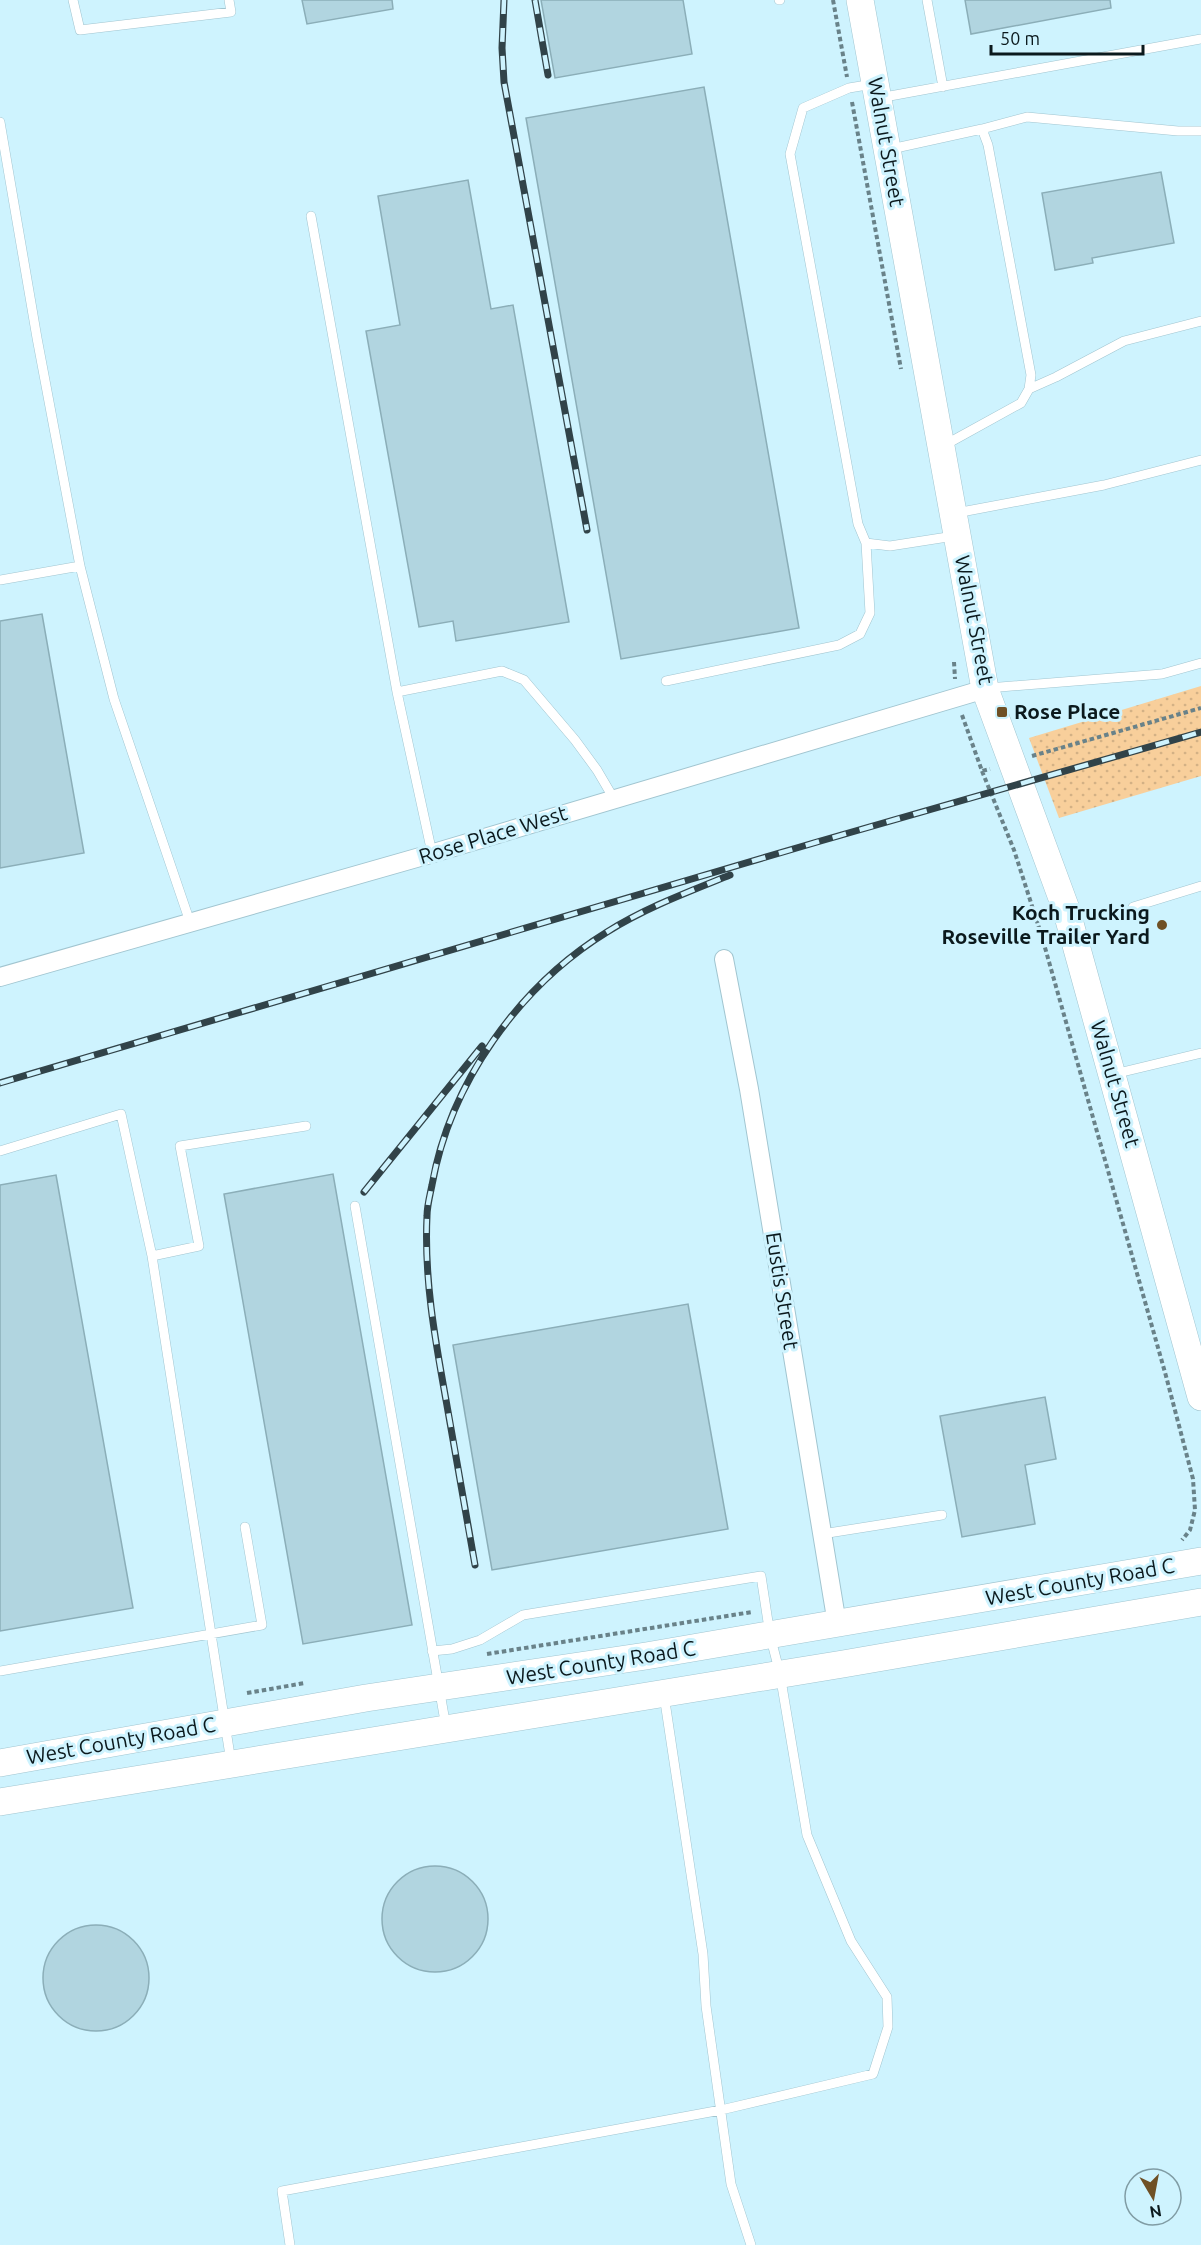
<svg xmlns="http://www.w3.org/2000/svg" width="1201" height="2245" font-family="Ubuntu,sans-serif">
	<defs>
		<pattern id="green-dots" width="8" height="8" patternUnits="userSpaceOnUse" patternTransform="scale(1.5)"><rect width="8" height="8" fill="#f8cf9b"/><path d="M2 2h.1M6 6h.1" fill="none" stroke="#d3b185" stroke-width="1.8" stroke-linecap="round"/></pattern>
	</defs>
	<rect width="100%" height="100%" fill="#cef3fe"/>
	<!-- green -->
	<path fill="url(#green-dots)" d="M1201 686V776L1059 818 1029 738Z"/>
	<!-- building -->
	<path fill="#b1d5e0" stroke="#8baeb8" stroke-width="1.5" d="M302 0H392L393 9 307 24Z
		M541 0H683L692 54 555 78Z
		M965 0H1110L1111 8 971 34Z
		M704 87 799 628 621 659 526 118Z
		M1161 172 1174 243 1092 258 1093 263 1055 270 1042 193Z
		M468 180 491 309 513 305 569 622 456 641 453 621 419 627 366 331 400 325 378 196Z
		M42 614 84 853 0 868V621Z
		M333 1174 412 1625 303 1644 224 1194Z
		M56 1175 133 1608 0 1631V1185Z
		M688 1304 728 1529 492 1570 453 1345Z
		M1045 1397 1056 1459 1025 1465 1035 1524 962 1537 940 1416Z
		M382 1919a53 53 0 1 1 106 0a53 53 0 1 1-106 0Z
		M43 1978a53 53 0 1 1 106 0a53 53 0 1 1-106 0Z"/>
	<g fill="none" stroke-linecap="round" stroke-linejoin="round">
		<defs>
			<path id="lane" d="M73 0 80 30 231 12 229 0
				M779 0H780
				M927 0 943 87
				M873 84 849 88 803 108 790 154 858 524 866 543 890 546 954 536
				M879 98 1201 39
				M0 122 37 338 80 566 114 699 190 922
				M982 129 1027 117 1178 131H1201
				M891 149 982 129 988 145 1031 375 1029 389 1021 403 943 446
				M311 216 397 692
				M1029 389 1056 377 1124 341 1201 321
				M956 513 1104 485 1201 460
				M0 580 80 566
				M666 681 839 645 860 634 870 613 866 543
				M988 688 1162 674 1201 663
				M432 853 397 692 502 671 524 680 575 740 597 770 614 799
				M1133 907 1201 886
				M1114 1074 1201 1053
				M0 1151 121 1114 152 1256 231 1762
				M355 1206 446 1727
				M152 1256 199 1246 180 1146 306 1126
				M822 1534 942 1515
				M0 1671 262 1625 245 1527
				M664 1695 703 1954 706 2006 731 2184 751 2245
				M290 2245 282 2191 721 2110 873 2074 888 2027 887 1997 851 1941 807 1835 780 1674 770 1635 761 1576 523 1615 480 1640 452 1649 432 1651"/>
			<path id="street" d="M724 959 749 1089 837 1624
				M0 977 427 855 985 689"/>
			<path id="secondary" d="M860 0 985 689 1066 909 1201 1397
				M0 1763 366 1698 646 1656 1201 1561
				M0 1802 843 1664 1201 1602"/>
		</defs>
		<!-- lane casing -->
		<use href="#lane" stroke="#a1c5d0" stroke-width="10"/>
		<!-- street casing -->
		<use href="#street" stroke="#a1c5d0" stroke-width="20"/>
		<!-- secondary casing -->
		<use href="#secondary" stroke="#a1c5d0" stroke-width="28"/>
		<!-- path -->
		<path stroke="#698289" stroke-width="4" stroke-dasharray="4.5 3" stroke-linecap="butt" d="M833 0 847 77
			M852 102 901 369
			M954 662 955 679
			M962 715 982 771 990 769
			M1032 756 1201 708
			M982 771 1014 850 1042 937 1166 1376 1193 1479 1195 1510 1190 1530 1182 1540
			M487 1654 752 1612
			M247 1693 305 1683"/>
		<!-- lane -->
		<use href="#lane" stroke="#fff" stroke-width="9"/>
		<!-- street -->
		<use href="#street" stroke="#fff" stroke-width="18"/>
		<!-- secondary -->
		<use href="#secondary" stroke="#fff" stroke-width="27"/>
		<defs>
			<path id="rail" d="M504 0 502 48 504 82 587 530
				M535 0 548 75
				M0 1083 817 842 1201 732
				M364 1192 482 1046
				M475 1565C465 1510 456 1455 446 1400 435 1339 424 1279 427 1216 427 1206 430 1195 432 1185 450 1083 519 986 607 932 645 908 688 892 730 875"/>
		</defs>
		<!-- rail casing -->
		<use href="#rail" stroke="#314349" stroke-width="7"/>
		<!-- rail -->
		<use href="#rail" stroke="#cef3fe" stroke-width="4.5" stroke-dasharray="14" stroke-linecap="butt"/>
	</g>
	<!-- markers -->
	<g fill="#6f5025" stroke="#cef3fe" stroke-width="2">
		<rect x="996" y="706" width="12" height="12" rx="3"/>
		<circle cx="1162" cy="925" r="6"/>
	</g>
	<g text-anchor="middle" stroke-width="6" stroke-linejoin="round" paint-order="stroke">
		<!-- street labels -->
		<g font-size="21" fill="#0b191d" stroke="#cef3fe">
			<text transform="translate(886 142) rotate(80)" y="7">Walnut Street</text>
			<text transform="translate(974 620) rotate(79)" y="7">Walnut Street</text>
			<text transform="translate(493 835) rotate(-17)" y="7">Rose Place West</text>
			<text transform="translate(1115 1084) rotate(74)" y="7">Walnut Street</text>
			<text transform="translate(782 1291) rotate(81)" y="7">Eustis Street</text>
			<text transform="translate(1080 1582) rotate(-10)" y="7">West County Road C</text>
			<text transform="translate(601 1663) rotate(-9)" y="7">West County Road C</text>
			<text transform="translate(121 1741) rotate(-10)" y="7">West County Road C</text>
		</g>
		<!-- poi labels -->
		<g font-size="21" font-weight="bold" fill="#0b191d" stroke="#cef3fe" text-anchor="start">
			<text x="1014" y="719">Rose Place</text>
			<text x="1150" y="920" text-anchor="end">Koch Trucking<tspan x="1150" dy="24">Roseville Trailer Yard</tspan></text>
		</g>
	</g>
	<!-- north arrow -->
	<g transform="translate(1153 2197) rotate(170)"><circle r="28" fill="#cef3fe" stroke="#809ca4" stroke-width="1.5"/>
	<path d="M0-4.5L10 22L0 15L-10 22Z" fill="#6f5025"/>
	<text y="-9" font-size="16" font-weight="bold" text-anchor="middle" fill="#0b191d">N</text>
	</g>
	<!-- scale -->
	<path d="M991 45v9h152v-9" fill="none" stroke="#0b191d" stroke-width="3"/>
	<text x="1000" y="45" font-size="18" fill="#0b191d" stroke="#cef3fe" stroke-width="4.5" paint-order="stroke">50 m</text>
</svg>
